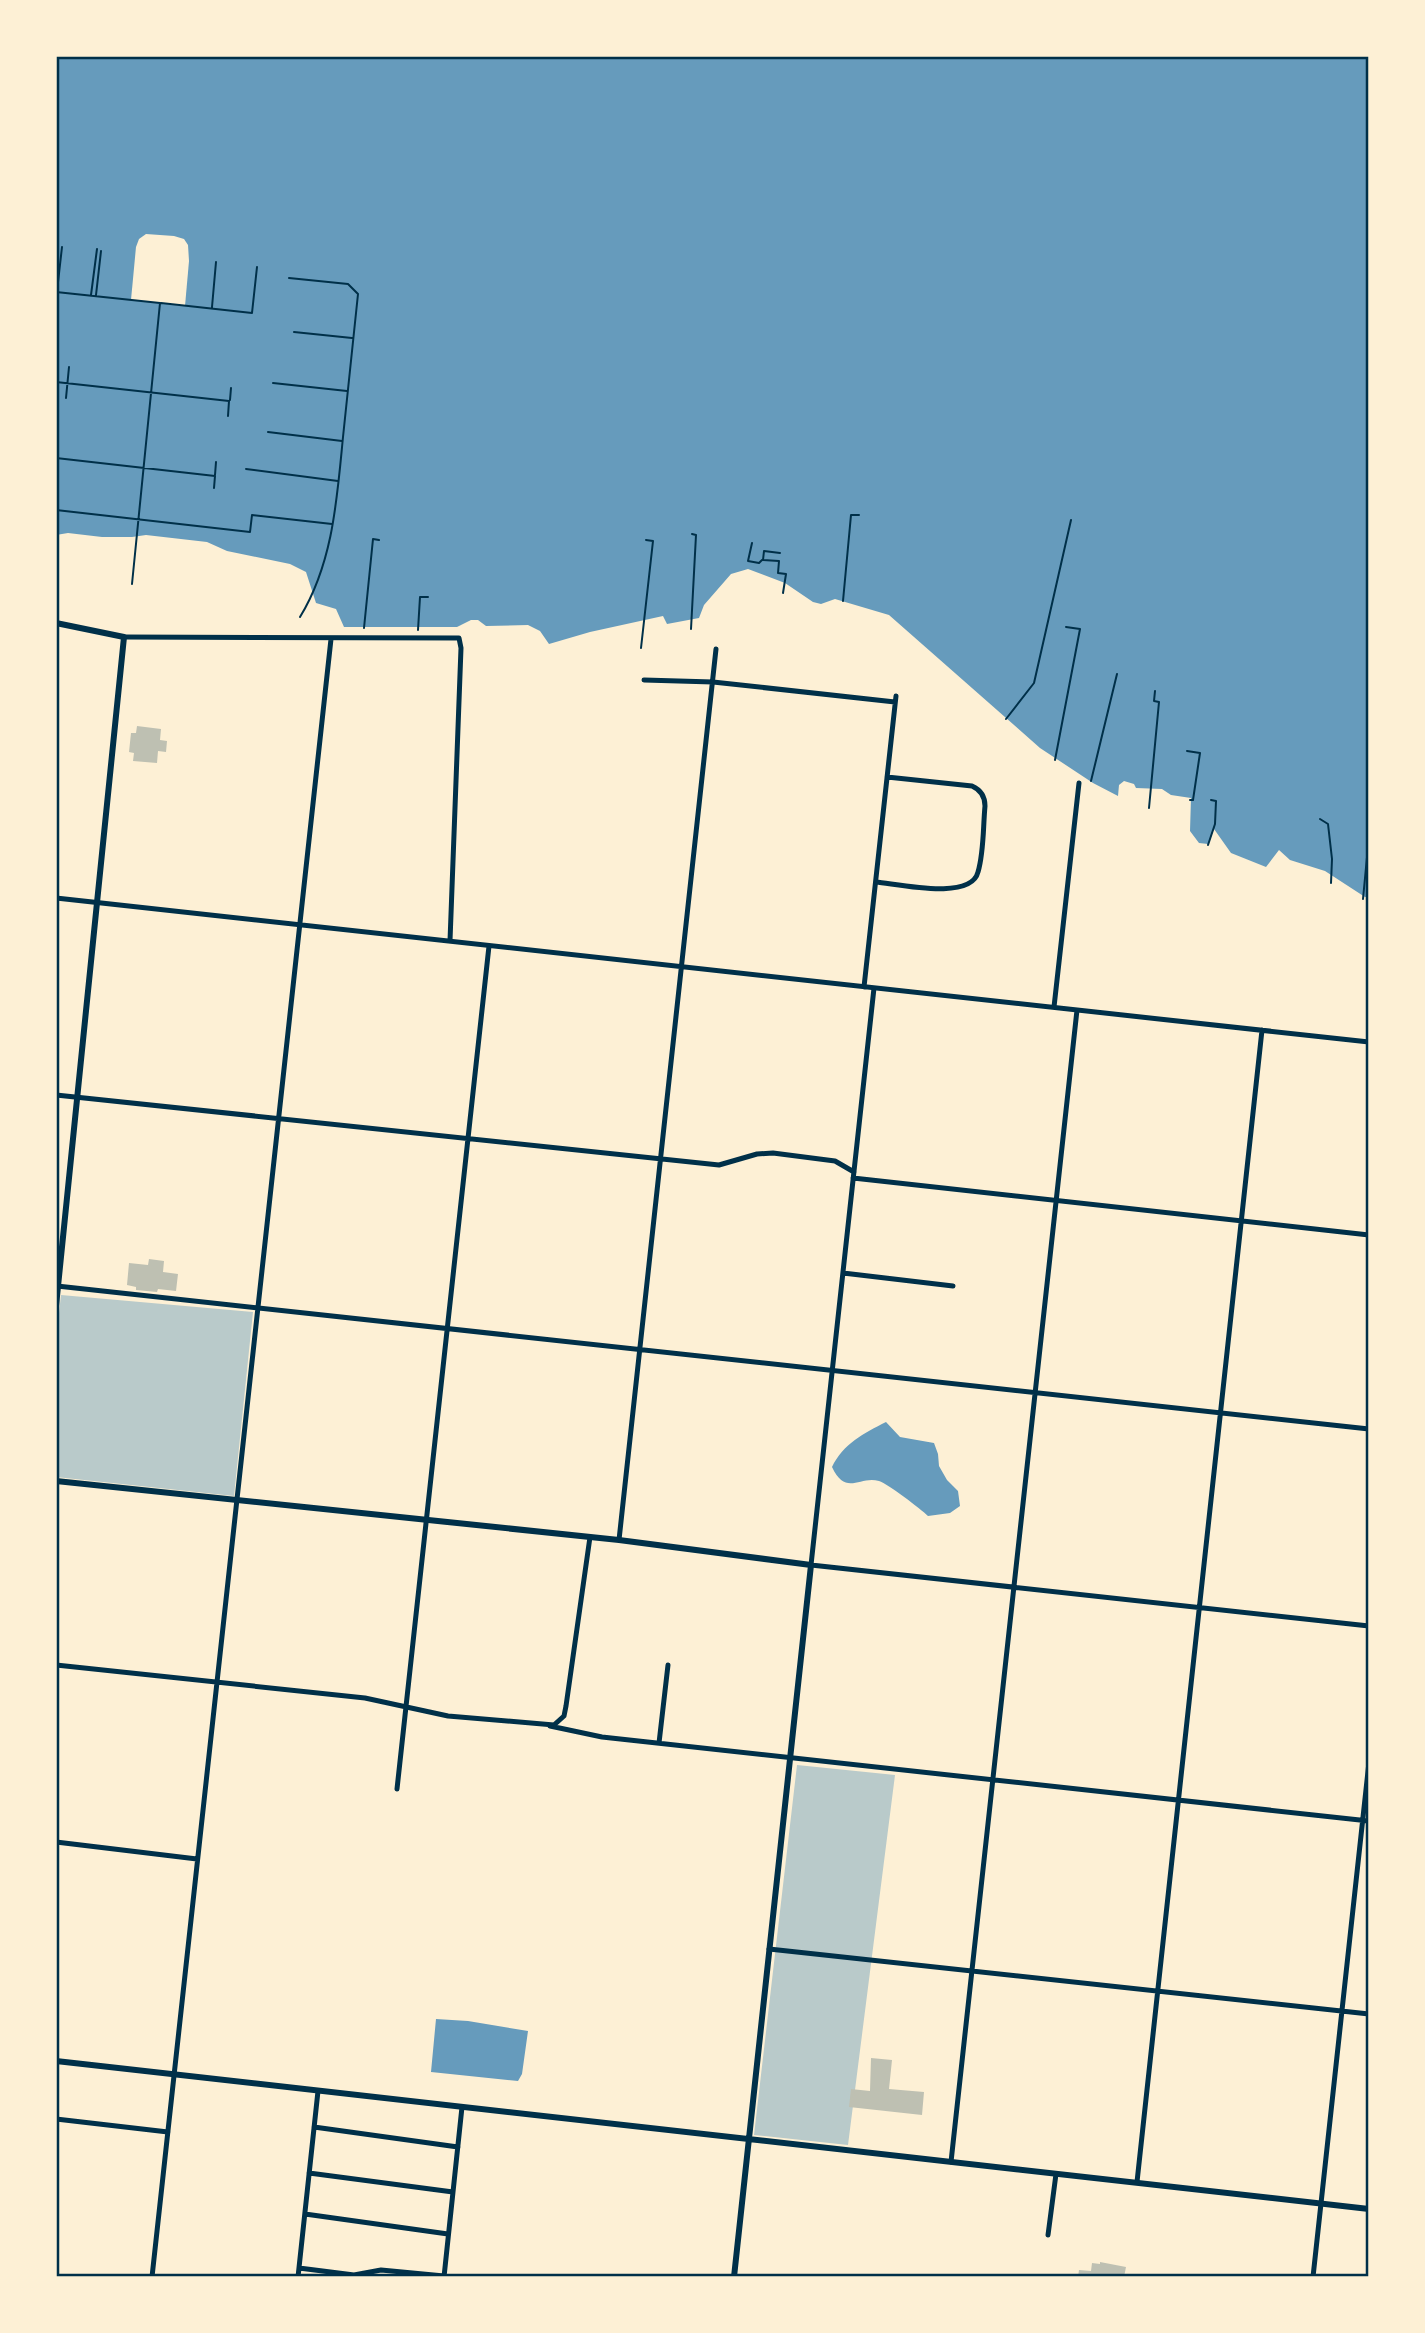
<svg xmlns="http://www.w3.org/2000/svg" width="1425" height="2333" font-family="Barlow,sans-serif">
	<rect width="100%" height="100%" fill="#fdf0d5"/>
	<!-- green -->
	<path fill="#b9caca" d="M61 1295 253 1312 234 1496 56 1477V1340Z
		M797 1765 895 1775 848 2145 754 2135Z"/>
	<!-- water -->
	<path fill="#669bbc" d="M56 56H1369V897H1365L1325 871 1290 860 1279 850 1266 867 1231 853 1214 829 1208 844 1199 843 1190 831 1191 798 1171 795 1162 789 1136 788 1134 784 1124 781 1119 785 1118 796 1093 783 1040 748 889 615 835 599 821 604 813 602 785 583 748 569 731 574 704 605 699 618 667 624 663 616 590 632 549 644 540 631 528 625 486 626 478 620H471L457 627H344L336 609 316 603 306 572 290 564 227 551 207 542 146 535 132 537H102L68 533 56 535Z
		M886 1422 900 1437 934 1443 938 1454 939 1466 947 1480 958 1491 960 1506 950 1513 928 1516C921 1509 888 1484 879 1481 860 1475 846 1497 832 1467 843 1444 864 1433 886 1422Z
		M436 2019 468 2021 528 2031 522 2074 518 2081 431 2072Z"/>
	<!-- pier -->
	<path fill="#fdf0d5" d="M146 234 174 236 184 239 188 245 189 261 185 306 131 300 136 247 139 239Z"/>
	<!-- building -->
	<path fill="#bec0b2" d="M137 726 161 729 160 740 167 741 166 752 158 751 157 763 133 761 134 753 129 752 131 733H136Z
		M149 1259 164 1261 163 1272 178 1274 176 1291 158 1289 157 1292 136 1290V1287L127 1285 129 1263 148 1265Z
		M871 2058 892 2060 889 2089 924 2092 922 2115 849 2107 851 2089 870 2091Z
		M1100 2262 1126 2267 1124 2277H1078L1079 2270 1091 2271 1092 2263 1100 2264Z"/>
	<g fill="none" stroke-linecap="round" stroke-linejoin="round">
		<!-- path -->
		<path stroke="#003049" stroke-width="2" d="M289 278 348 284 358 294C353 342 348 389 343 437 337 499 333 563 300 617
			M57 291 62 247
			M56 292 160 303 132 584
			M91 295 97 249
			M96 295 101 251
			M161 303 252 313 257 267
			M212 307 216 262
			M294 332 352 338
			M56 382 229 401 228 416
			M273 383 347 391
			M66 398 69 367
			M230 400 231 388
			M268 432 342 441
			M56 458 215 476 214 488
			M246 469 338 481
			M215 475 216 462
			M56 510 250 532 252 515 332 524
			M752 543 748 561 759 563 762 560
			M780 553 764 551 763 560 779 561 778 573 786 574 783 593
			M843 601 851 515H859
			M364 628 373 539 379 540
			M691 629 696 535 692 534
			M418 630 420 597H428
			M641 648 653 541 646 540
			M1006 719 1034 683 1071 520
			M1187 751 1200 753 1193 800H1190
			M1055 760 1080 629 1066 627
			M1091 781 1117 674
			M1149 808 1159 702 1154 701 1155 691
			M1320 819 1328 824 1332 859 1331 883
			M1208 845 1215 824 1216 801 1211 800
			M1363 899 1369 836"/>
		<!-- minor -->
		<path stroke="#003049" stroke-width="5" d="M124 637 459 638 461 648 450 941
			M644 680 713 682 895 702
			M876 882C898 884 971 901 978 872 984 852 983 827 985 806 985 797 981 790 972 786L887 777
			M56 898 1369 1042
			M864 987 896 696
			M874 988 811 1565 1369 1626
			M1054 1007 1079 783
			M56 1095 719 1165 757 1154 773 1153 835 1161 854 1172
			M853 1178 1369 1235
			M843 1273 953 1286
			M57 1286 1369 1429
			M619 1540 716 649
			M56 1665 365 1698 448 1716 554 1725 564 1716 566 1706 590 1537
			M550 1726 602 1737 1369 1821
			M659 1743 668 1665
			M397 1789 489 946
			M56 1842 197 1859
			M769 1949 1369 2014
			M56 2119 168 2132
			M314 2127 458 2147
			M951 2162 1077 1010
			M309 2173 453 2192
			M1137 2182 1262 1030
			M305 2214 448 2234
			M1048 2235 1056 2174
			M299 2268 354 2275 381 2270 444 2276
			M152 2277 331 639
			M298 2277 318 2091
			M444 2277 462 2107
			M1313 2277 1369 1762"/>
		<!-- tertiary -->
		<path stroke="#003049" stroke-width="6" d="M56 623 124 637 56 1306
			M56 1481 619 1540 811 1565 734 2277
			M56 2061 1369 2209"/>
	</g>
	<!-- border -->
	<rect width="1425" height="2333" fill="none" stroke="#fdf0d5" stroke-width="116"/>
	<rect x="58" y="58" width="1309" height="2217" fill="none" stroke="#003049" stroke-width="2.5"/>
</svg>
